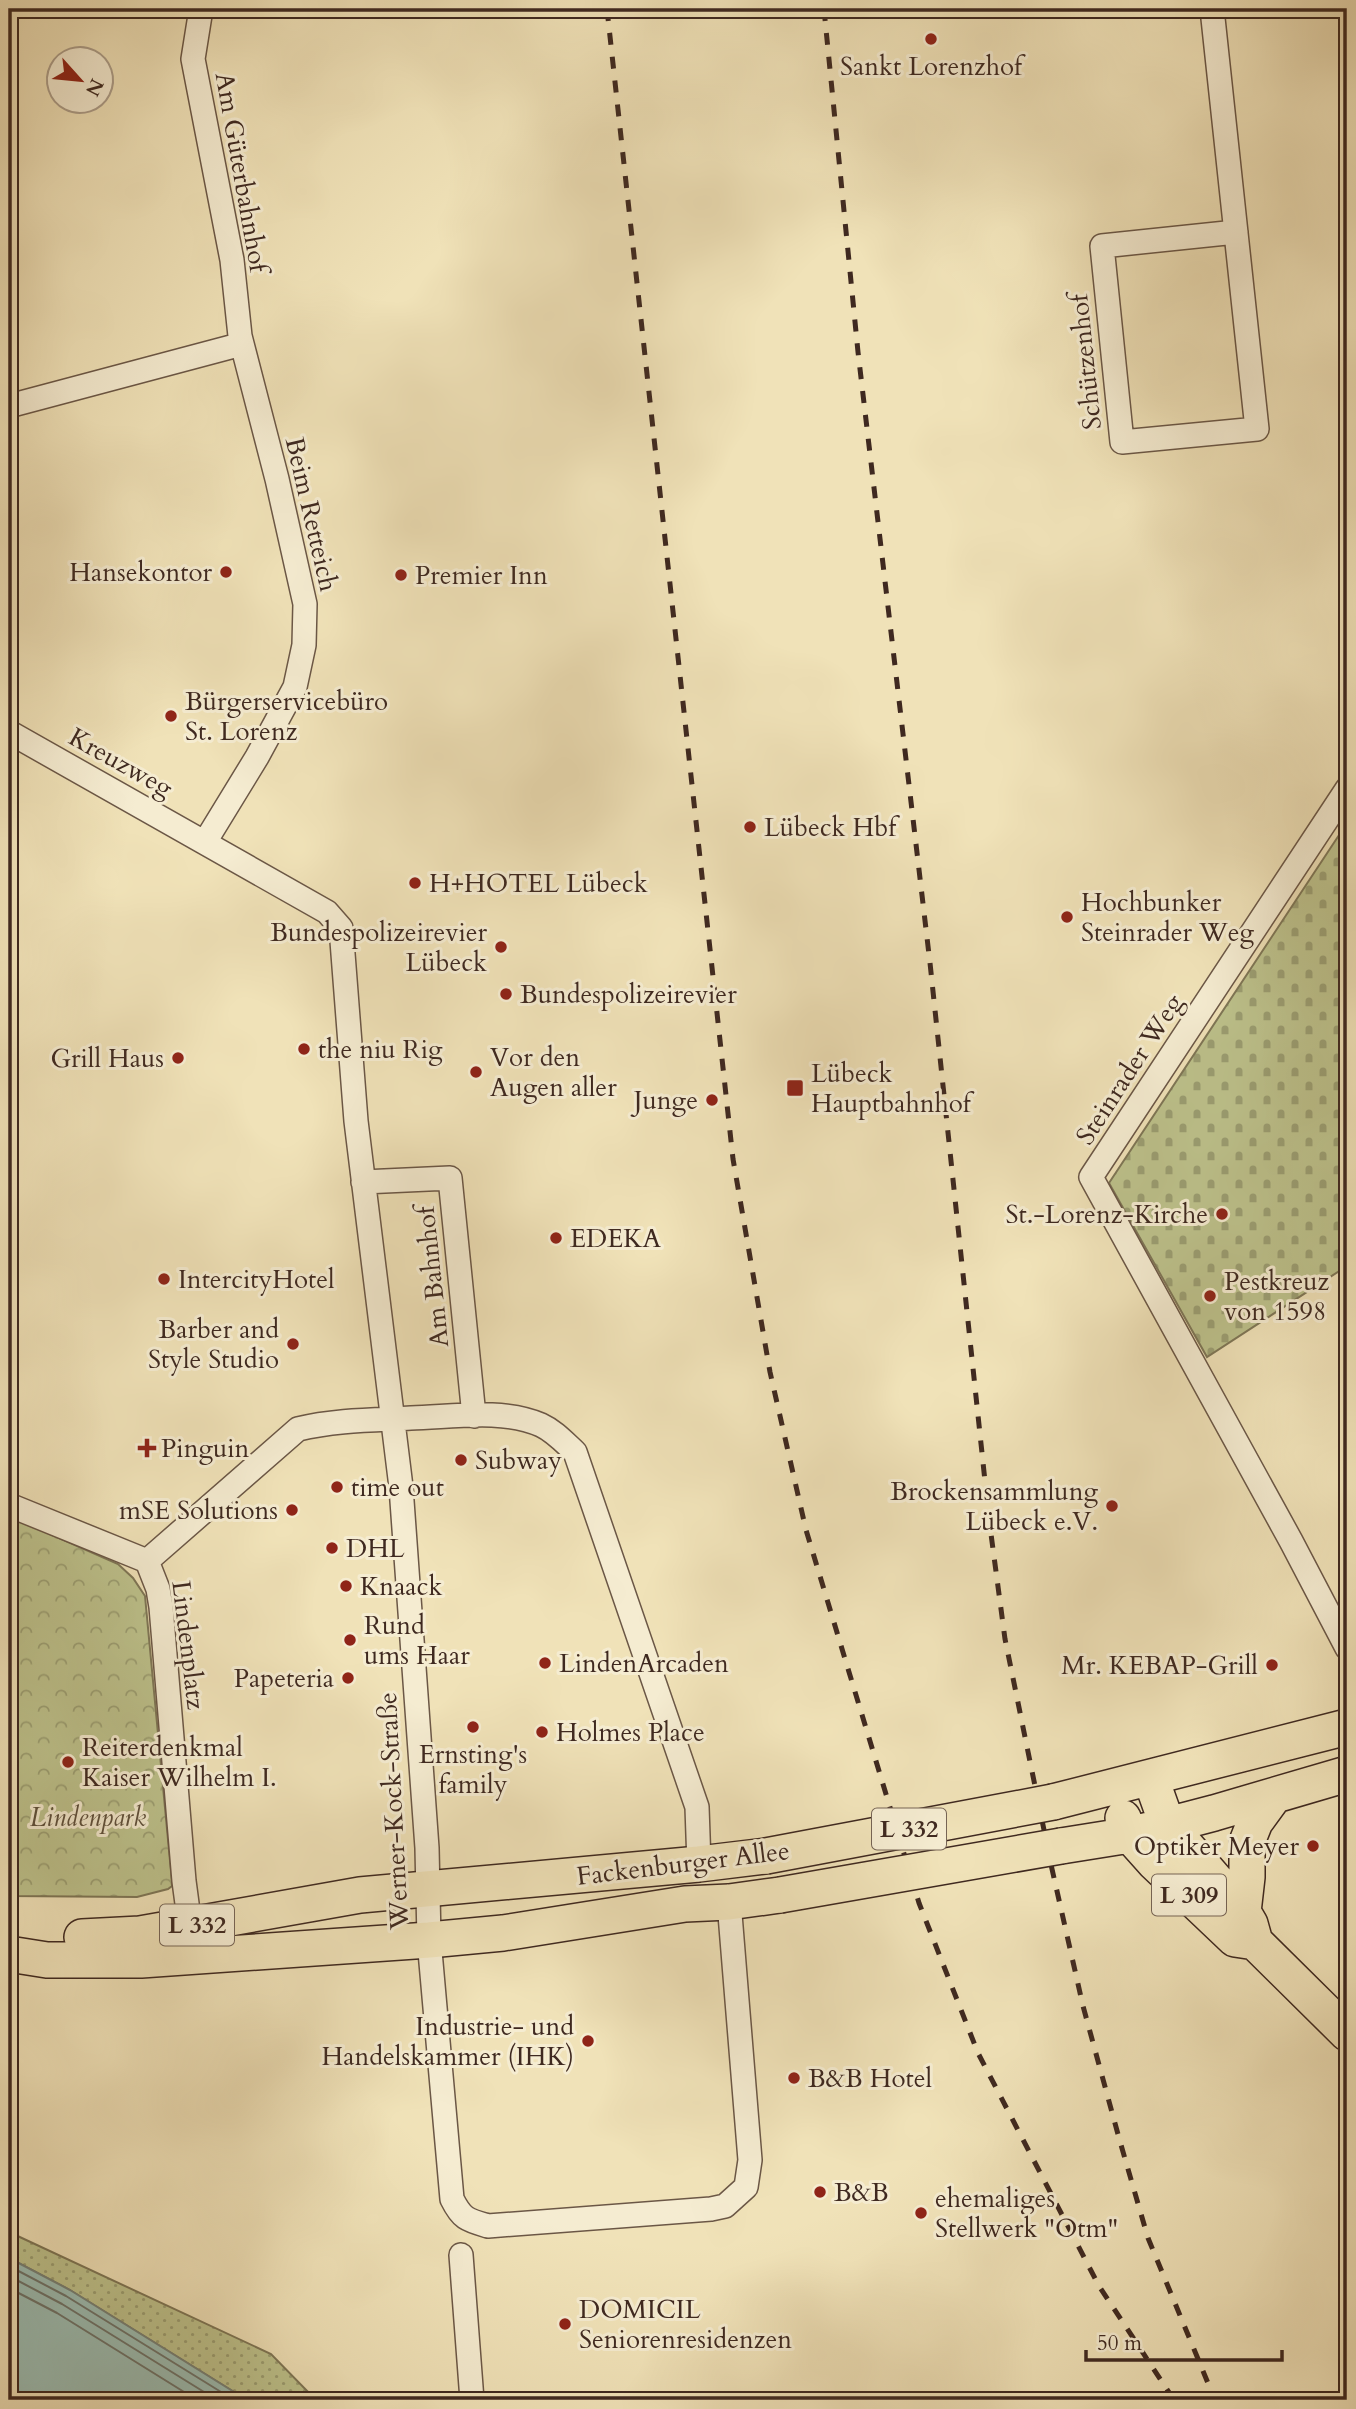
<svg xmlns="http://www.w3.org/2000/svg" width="1356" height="2409" font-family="Cardo,serif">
	<defs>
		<pattern id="grass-dots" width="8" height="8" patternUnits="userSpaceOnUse" patternTransform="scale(1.75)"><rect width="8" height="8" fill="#bdc28c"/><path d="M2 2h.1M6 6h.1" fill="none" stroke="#9b9e72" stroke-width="1.8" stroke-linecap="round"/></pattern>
		<pattern id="forest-crowns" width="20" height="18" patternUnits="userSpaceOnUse" patternTransform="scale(1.75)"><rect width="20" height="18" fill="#bdc28c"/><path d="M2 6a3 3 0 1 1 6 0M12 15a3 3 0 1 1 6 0" fill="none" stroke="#9b9e72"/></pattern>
		<pattern id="cemetery-stones" width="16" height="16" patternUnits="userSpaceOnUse" patternTransform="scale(1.75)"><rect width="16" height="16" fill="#bdc28c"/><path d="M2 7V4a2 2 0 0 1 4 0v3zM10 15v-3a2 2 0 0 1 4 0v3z" fill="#9b9e72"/></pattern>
	</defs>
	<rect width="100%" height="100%" fill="#f0e2b8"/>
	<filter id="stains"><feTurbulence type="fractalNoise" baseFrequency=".00286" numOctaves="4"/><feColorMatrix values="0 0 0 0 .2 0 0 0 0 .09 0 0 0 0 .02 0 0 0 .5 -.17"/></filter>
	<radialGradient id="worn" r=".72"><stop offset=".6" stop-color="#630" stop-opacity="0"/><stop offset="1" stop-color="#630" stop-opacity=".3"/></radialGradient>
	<!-- grass -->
	<path fill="url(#grass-dots)" stroke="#7e7656" stroke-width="2" d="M9 2232 271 2354 316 2400H247L70 2290 9 2258Z"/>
	<!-- forest -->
	<path fill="url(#forest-crowns)" stroke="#7e7656" stroke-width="2" d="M9 1516 118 1564 133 1578 145 1596 172 1882V1886L168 1889 137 1897 9 1896Z"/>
	<!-- cemetery -->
	<path fill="url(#cemetery-stones)" stroke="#7e7656" stroke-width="2" d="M1347 823V1266L1207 1357 1109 1183Z"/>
	<!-- water -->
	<path fill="#9bbdb3" stroke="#768278" stroke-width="2" d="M9 2258 70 2290 247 2400H9Z"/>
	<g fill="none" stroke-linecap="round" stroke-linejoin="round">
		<!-- shore -->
		<path stroke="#6d736a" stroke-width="2" d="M9 2266 66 2296 234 2400
			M9 2276 62 2304 217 2400
			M9 2288 57 2313 197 2400"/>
		<defs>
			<path id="street" d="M201 9 193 59 232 260 240 336 277 479 305 604 304 645 295 687 257 757 205 842
				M1212 9 1257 429 1122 442 1102 246 1236 232
				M9 406 242 344
				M9 732 327 912 341 928 356 1121 401 1487 427 1848 429 1940 452 2199C462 2219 467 2220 488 2226L711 2209 725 2206 746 2187 750 2160 729 1902
				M1347 789 1091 1177 1291 1541 1347 1648
				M363 1182 450 1178 474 1416
				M9 1505 147 1561 158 1589 161 1607 184 1881 190 1926
				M147 1561 298 1429C335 1420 374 1420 411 1418 452 1417 502 1408 541 1425 554 1431 564 1442 575 1452L697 1807 699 1864
				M461 2255 472 2400"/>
			<path id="primary" d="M1151 1779 1167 1824 1243 1912 1250 1924 1255 1942 1347 2033
				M1053 1802 1347 1727
				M1123 1818 1130 1835 1155 1863 1235 1939 1255 1942
				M1061 1846 1130 1835 1214 1813 1347 1774
				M1243 1912 1247 1877V1842L1255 1822 1274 1796
				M82 1937 140 1934 360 1895 699 1864 766 1856
				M9 1954 47 1960H141L429 1940 503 1933 685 1904 729 1902 780 1895"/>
		</defs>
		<!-- street casing -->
		<use href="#street" stroke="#6b5746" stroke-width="26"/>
		<!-- primary casing -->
		<use href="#primary" stroke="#3f2920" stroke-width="38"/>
		<!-- street -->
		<use href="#street" stroke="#f5ecd1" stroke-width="23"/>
		<!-- primary -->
		<use href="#primary" stroke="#f0e2b8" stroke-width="35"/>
		<!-- rail -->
		<path stroke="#3f2920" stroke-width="5" stroke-dasharray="12 12" stroke-linecap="butt" d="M607 9 733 1159 770 1372 806 1530 919 1903 978 2053 1099 2286 1174 2400
			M824 9 858 352 930 963 989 1519 1005 1639 1052 1869 1083 2006 1119 2138 1148 2238 1215 2400"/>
		<defs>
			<path id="primary-bridge" d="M766 1856 1053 1802
				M780 1895 1061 1846"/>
		</defs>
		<!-- primary-bridge casing -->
		<use href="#primary-bridge" stroke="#3f2920" stroke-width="38" stroke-linecap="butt"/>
		<!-- primary-bridge -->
		<use href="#primary-bridge" stroke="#f0e2b8" stroke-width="35"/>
	</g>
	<!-- markers -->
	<g fill="#8f2418" stroke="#f5ecd1" stroke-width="2.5">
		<circle cx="931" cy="39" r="7"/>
		<circle cx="226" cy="572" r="7"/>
		<circle cx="401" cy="575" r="7"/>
		<circle cx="171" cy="716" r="7"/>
		<circle cx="750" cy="827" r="7"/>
		<circle cx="415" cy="883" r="7"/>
		<circle cx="1067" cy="917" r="7"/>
		<circle cx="501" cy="947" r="7"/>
		<circle cx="506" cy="994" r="7"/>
		<circle cx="304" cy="1049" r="7"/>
		<circle cx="178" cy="1058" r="7"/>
		<circle cx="476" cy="1072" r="7"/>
		<rect x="786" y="1079" width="18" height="18" rx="3.5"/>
		<circle cx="712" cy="1100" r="7"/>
		<circle cx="1222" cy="1214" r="7"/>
		<circle cx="556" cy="1238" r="7"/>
		<circle cx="164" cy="1279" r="7"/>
		<circle cx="1210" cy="1296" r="7"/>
		<circle cx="293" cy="1344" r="7"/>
		<path d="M143.5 1437.5h7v7h7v7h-7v7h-7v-7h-7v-7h7z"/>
		<circle cx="461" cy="1460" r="7"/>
		<circle cx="337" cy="1487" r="7"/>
		<circle cx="1112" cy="1506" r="7"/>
		<circle cx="292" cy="1510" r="7"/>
		<circle cx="332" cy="1548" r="7"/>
		<circle cx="346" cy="1586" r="7"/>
		<circle cx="350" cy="1640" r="7"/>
		<circle cx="545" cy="1663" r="7"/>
		<circle cx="1272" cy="1665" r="7"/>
		<circle cx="348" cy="1678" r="7"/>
		<circle cx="473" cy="1727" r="7"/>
		<circle cx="542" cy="1732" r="7"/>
		<circle cx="68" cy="1762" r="7"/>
		<circle cx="1313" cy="1846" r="7"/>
		<circle cx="588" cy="2041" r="7"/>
		<circle cx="794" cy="2078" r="7"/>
		<circle cx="820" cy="2192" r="7"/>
		<circle cx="921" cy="2213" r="7"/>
		<circle cx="565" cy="2324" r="7"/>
	</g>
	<g text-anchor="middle" stroke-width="6" stroke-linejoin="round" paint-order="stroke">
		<!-- shield labels -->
		<g fill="#f5ecd1" stroke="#766455" stroke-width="2">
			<rect x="872" y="1808.5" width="74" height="41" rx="5"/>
			<rect x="1152" y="1874.5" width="74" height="41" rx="5"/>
			<rect x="160" y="1904.5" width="74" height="41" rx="5"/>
		</g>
		<g font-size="24" font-weight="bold" fill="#3f2920">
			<text x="909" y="1837">L 332</text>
			<text x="1189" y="1903">L 309</text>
			<text x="197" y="1933">L 332</text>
		</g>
		<!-- poi labels -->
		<g font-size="26" fill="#3f2920" stroke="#f5ecd1" text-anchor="start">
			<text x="931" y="75" text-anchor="middle">Sankt Lorenzhof</text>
			<text x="212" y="581" text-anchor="end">Hansekontor</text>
			<text x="415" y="584">Premier Inn</text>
			<text x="185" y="710">Bürgerservicebüro<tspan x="185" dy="30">St. Lorenz</tspan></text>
			<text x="764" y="836">Lübeck Hbf</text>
			<text x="429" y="892">H+HOTEL Lübeck</text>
			<text x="1081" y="911">Hochbunker<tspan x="1081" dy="30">Steinrader Weg</tspan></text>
			<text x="487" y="941" text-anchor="end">Bundespolizeirevier<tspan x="487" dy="30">Lübeck</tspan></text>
			<text x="520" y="1003">Bundespolizeirevier</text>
			<text x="318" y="1058">the niu Rig</text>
			<text x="490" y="1066">Vor den<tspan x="490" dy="30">Augen aller</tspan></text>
			<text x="164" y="1067" text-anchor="end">Grill Haus</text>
			<text x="811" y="1082">Lübeck<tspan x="811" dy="30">Hauptbahnhof</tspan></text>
			<text x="698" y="1109" text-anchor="end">Junge</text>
			<text x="1208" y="1223" text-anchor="end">St.-Lorenz-Kirche</text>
			<text x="570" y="1247">EDEKA</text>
			<text x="178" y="1288">IntercityHotel</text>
			<text x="1224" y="1290">Pestkreuz<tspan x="1224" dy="30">von 1598</tspan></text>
			<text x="279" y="1338" text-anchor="end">Barber and<tspan x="279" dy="30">Style Studio</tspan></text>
			<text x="161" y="1457">Pinguin</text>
			<text x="475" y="1469">Subway</text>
			<text x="351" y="1496">time out</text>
			<text x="1098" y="1500" text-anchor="end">Brockensammlung<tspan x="1098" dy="30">Lübeck e.V.</tspan></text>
			<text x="278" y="1519" text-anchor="end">mSE Solutions</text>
			<text x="346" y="1557">DHL</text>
			<text x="360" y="1595">Knaack</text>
			<text x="364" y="1634">Rund<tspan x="364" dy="30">ums Haar</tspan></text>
			<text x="559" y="1672">LindenArcaden</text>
			<text x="1258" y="1674" text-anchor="end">Mr. KEBAP-Grill</text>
			<text x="334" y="1687" text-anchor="end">Papeteria</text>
			<text x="556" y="1741">Holmes Place</text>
			<text x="82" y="1756">Reiterdenkmal<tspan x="82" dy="30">Kaiser Wilhelm I.</tspan></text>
			<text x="473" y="1763" text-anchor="middle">Ernsting's<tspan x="473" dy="30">family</tspan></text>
			<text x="1299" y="1855" text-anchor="end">Optiker Meyer</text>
			<text x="574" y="2035" text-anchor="end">Industrie- und<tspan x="574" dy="30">Handelskammer (IHK)</tspan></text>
			<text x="808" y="2087">B&amp;B Hotel</text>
			<text x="834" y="2201">B&amp;B</text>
			<text x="935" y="2207">ehemaliges<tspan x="935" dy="30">Stellwerk "Otm"</tspan></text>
			<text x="579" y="2318">DOMICIL<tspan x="579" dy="30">Seniorenresidenzen</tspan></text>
		</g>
		<!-- street labels -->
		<g font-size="26" fill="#3f2920" stroke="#f5ecd1">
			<text transform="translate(242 172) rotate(80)" y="9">Am Güterbahnhof</text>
			<text transform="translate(1085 362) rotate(-96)" y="9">Schützenhof</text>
			<text transform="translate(312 514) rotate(77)" y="9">Beim Retteich</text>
			<text transform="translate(121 762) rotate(29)" y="9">Kreuzweg</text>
			<text transform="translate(1129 1069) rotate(-57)" y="9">Steinrader Weg</text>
			<text transform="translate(432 1277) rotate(-96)" y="9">Am Bahnhof</text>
			<text transform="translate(189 1645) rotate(83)" y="9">Lindenplatz</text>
			<text transform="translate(393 1811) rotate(-93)" y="9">Werner-Kock-Straße</text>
			<text transform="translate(683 1863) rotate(-7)" y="9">Fackenburger Allee</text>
		</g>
		<!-- park labels -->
		<g font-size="26" font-style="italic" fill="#5e4f3b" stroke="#f5ecd1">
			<text x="88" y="1826">Lindenpark</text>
		</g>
	</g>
	<!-- margin -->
	<rect width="1356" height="2409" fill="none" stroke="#f0e2b8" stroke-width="35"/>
	<rect x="10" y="10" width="1335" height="2388" fill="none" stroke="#3f2920" stroke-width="3.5"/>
	<rect x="18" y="18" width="1321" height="2374" fill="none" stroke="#3f2920" stroke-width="2"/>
	<!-- north arrow -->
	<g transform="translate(80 80) rotate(117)"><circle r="33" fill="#f5ecd1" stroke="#ac9e8a" stroke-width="2"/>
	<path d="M0-5L12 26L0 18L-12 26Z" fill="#8f2418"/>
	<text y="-10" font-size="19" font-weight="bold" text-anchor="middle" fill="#3f2920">N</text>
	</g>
	<!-- scale -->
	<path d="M1086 2350v10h196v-10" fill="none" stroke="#3f2920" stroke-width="3.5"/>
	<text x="1097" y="2350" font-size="21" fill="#3f2920" stroke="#f5ecd1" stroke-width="5" paint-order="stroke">50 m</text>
	<rect width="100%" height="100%" filter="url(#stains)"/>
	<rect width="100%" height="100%" fill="url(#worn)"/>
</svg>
